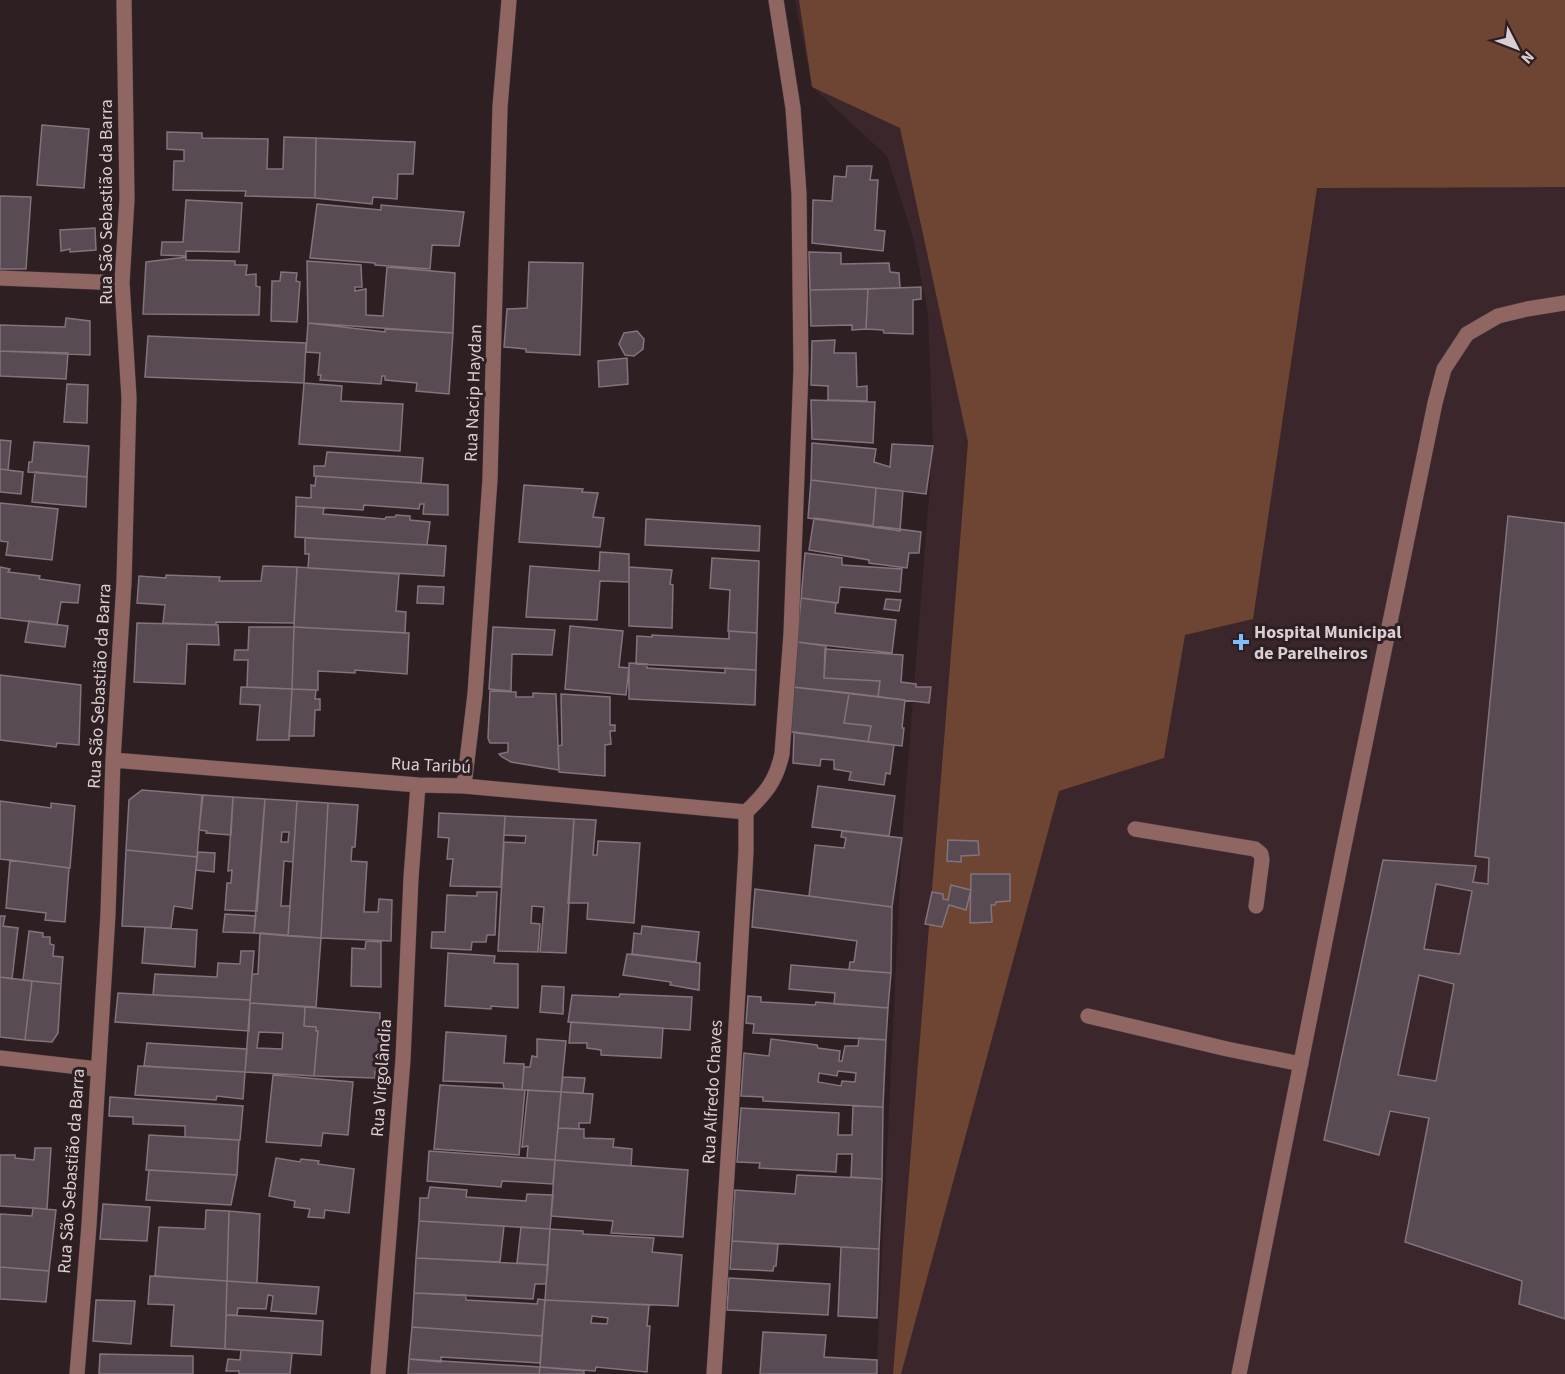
<svg xmlns="http://www.w3.org/2000/svg" width="1565" height="1374" font-family="'Source Sans 3',sans-serif">
	<rect width="100%" height="100%" fill="#2e1f23"/>
	<!-- built -->
	<path fill="#3b262c" d="M795 0H1565V1374H880L877 1360 902 838 933 446 928 313 913 237 887 156 812 87Z"/>
	<!-- forest -->
	<path fill="#6d4532" d="M799 0H1565V187L1317 188 1253 619 1185 635 1164 758 1059 791 901 1374H893L968 442 900 128 812 87Z"/>
	<!-- building -->
	<path fill="#594b54" stroke="#83737d" stroke-width="1.5" fill-rule="evenodd" d="M42 125 89 129 84 188 37 185Z
		M167 132 202 133V138L268 139 267 169H283L284 137 316 138 315 198 245 196 246 191 173 190 174 161H184V150L167 149Z
		M316 138 415 142 413 174H398L397 199 373 197 372 204 315 198Z
		M847 166H872L870 180H878L875 230 885 231 883 251 812 243 813 200 832 201 834 176 846 177Z
		M0 196 31 197 26 269H0Z
		M186 200 242 203 239 252 186 251V256L161 255 162 242H183Z
		M317 204 381 210V205L464 212 459 246 432 245 430 269 375 265V263L310 258Z
		M95 228 96 250 70 252V249L61 251 60 230Z
		M809 252 841 253V264L889 263 890 272 899 273 900 288 810 290Z
		M186 257V260L235 261V265H247L246 275 256 274V286L260 287 259 315 143 314 146 262Z
		M307 261 361 265 362 287H355V291L366 289V315L383 316 387 267 455 273 453 333 308 323Z
		M529 262 583 263 580 355 526 352V349L504 347 507 309 527 308Z
		M281 272 297 273 296 281 300 282 297 322 271 321 272 281H280Z
		M921 287V299L913 300V334L884 333 883 330 866 329 868 289Z
		M868 289 866 329 852 330V325L811 326 810 290Z
		M66 318 90 321V355L0 351V325L65 327Z
		M308 323 385 332V329L453 333 449 394 416 391 417 383 385 380V376H382L381 384 320 380 321 375H318L320 353 306 352Z
		M637 331 644 339 643 349 634 356 625 355 619 344 624 333Z
		M148 336 306 343 304 383 145 377Z
		M835 340 834 353H856L857 387 867 386V401L828 400V386L811 385 812 341Z
		M0 351 68 353 66 379 0 376Z
		M627 358 628 384 599 387 598 361Z
		M304 383 342 386 341 401 403 404 400 451 299 444Z
		M67 384 88 385 87 423 64 422Z
		M811 400 875 402 873 443 812 439Z
		M0 440 11 441 8 470 0 469Z
		M34 442 89 446 87 477 28 472 29 462H32Z
		M812 443 876 449 874 462 890 467 892 444 933 446 926 494 811 480Z
		M327 452 423 458 421 483 314 476V466H325Z
		M0 469 23 472 21 494 0 492Z
		M35 472 87 477 86 507 32 502Z
		M316 476 448 485V515L423 514 424 504H420L419 509 364 505 363 510 296 506V497L311 498V485L315 486Z
		M811 480 876 488 873 527 808 518Z
		M524 485 583 489 582 492 598 493 593 517 604 518 600 547 519 542Z
		M876 488 903 491 900 531 873 527Z
		M0 503 58 509 52 560 6 555 8 542 0 541Z
		M296 506 324 508 323 514 385 519 386 517H395L396 515 410 516V520L430 522 427 545 295 537Z
		M1508 516 1565 523V1319L1519 1304 1522 1281 1405 1242 1429 1118 1390 1111 1379 1155 1324 1140 1383 860 1476 866 1473 882 1488 884 1489 858 1475 856ZM1436 884 1472 891 1460 954 1424 949ZM1419 975 1454 984 1436 1081 1398 1075Z
		M814 518 921 532 919 553H909L907 568 869 563V560L809 550Z
		M646 519 760 526 759 551 645 545Z
		M305 538 446 546 444 576 308 568 309 554H305Z
		M600 552 629 554V582L600 581 597 620 526 617 530 566 599 571Z
		M805 553 842 558V565L902 569 900 592 840 587 838 603 801 598Z
		M712 558 759 561 757 633 728 631 730 590 710 588Z
		M263 566 297 567 294 623 216 622V625L163 623 165 605 137 603 139 576 166 578V575L220 577 219 581H261Z
		M0 567 10 569 8 572 40 576 39 579 80 585 78 603 61 602 57 625 0 618Z
		M297 567 399 574 396 611 406 612 405 633 294 627Z
		M629 567 672 570 670 584 673 585 672 628 629 626Z
		M418 586 444 587 443 604 417 603Z
		M801 598 836 603 835 613 896 620 892 653 797 642Z
		M886 599 901 600 899 611 884 609Z
		M29 621 68 626 65 647 25 642Z
		M137 623 218 625 219 645 187 644 185 684 134 682Z
		M570 626 623 631 619 667 629 668 626 695 565 689Z
		M249 627H294L292 689 247 687 248 660H234L235 650H248Z
		M294 627 409 633 407 674 355 670V673L318 671V690L292 689Z
		M493 627 555 630 552 655 512 654 511 691 489 689Z
		M729 631 757 633 756 670 636 664 637 636 652 637V635L729 639Z
		M797 642 826 646 824 678 880 681 878 697 793 687Z
		M825 649 903 655 901 682 916 684V687H931L929 703 878 697 880 681 824 678Z
		M629 663 647 664V668L725 673V668L756 670 755 705 629 699Z
		M0 675 81 685 79 745 57 743 56 747 0 740Z
		M241 687 292 689 289 740H257L260 705 240 704Z
		M793 687 849 693 844 723 871 726 868 742 789 732Z
		M292 689 316 690 315 699H320V710H315L314 736H289Z
		M490 691 516 692V697H533V693L556 694 559 770 511 762 502 757 499 754 508 752V743H490L488 738Z
		M849 693 905 700 902 728H904L902 746 868 742 871 726 844 723Z
		M561 694 610 697V725H615V731H610L611 744 605 745V776L559 772 558 746 562 745Z
		M794 732 894 745 890 774 886 773 884 785 849 780 851 772 834 769V760L821 759 820 766 793 763Z
		M818 786 895 796 889 836 812 827Z
		M142 790 202 795 197 857 126 850 129 800Z
		M203 795 233 797 231 835 206 833 207 831 199 830Z
		M233 797 265 799 257 911 225 910 227 883H231L232 870 228 871Z
		M265 799 297 801 293 862 284 861 281 906H290L288 936 254 933ZM282 832H289L288 842H281Z
		M0 801 51 808V803L75 806 70 868 0 859Z
		M297 801 328 803 321 938 288 936Z
		M328 803 358 805 355 847H352L351 861 367 862 364 912H378L379 899 392 900 391 941 321 938Z
		M439 813 505 816 501 887 450 886 453 859H447L449 838 438 837Z
		M505 816 574 819 566 953 540 952 544 907 532 906 531 923 540 924 538 952 498 951 504 842 525 843 526 836 504 835Z
		M574 819 596 820 593 855H597L598 841 640 843 634 923 587 919 588 903H568Z
		M842 831 902 838 892 907 809 896 815 845 844 848 846 838 841 837Z
		M948 840 978 841 979 855 961 856V862L947 861Z
		M126 850 197 857 192 909 174 906 171 928 122 926Z
		M198 852 215 853 214 872 196 870Z
		M10 860 69 868 65 922 45 920 46 913 6 908Z
		M971 874H1010V901L996 902 995 905H991L992 922 970 923Z
		M951 885 971 890 966 910 949 905 942 927 925 924 932 892 943 894V899L948 900Z
		M755 889 892 907 891 973 849 970 850 962H854L857 941 752 927Z
		M477 892H497L495 935H487L486 942H472L471 950 431 948 432 932H445L447 895 477 896Z
		M225 914 256 916 254 933 223 932Z
		M0 916H5L3 926 18 928 12 979 0 977Z
		M642 926 699 932 696 962 632 954 634 933 641 934Z
		M145 927 197 930 195 967 142 963Z
		M29 931 43 933V937H50V944L54 945 53 956 63 957 61 984 23 980Z
		M260 933 321 938 316 1007 250 1003 252 974H258Z
		M366 941 381 942V987L351 986 352 948 365 949Z
		M241 951H254L250 1000 153 995 155 974 217 977 218 963 240 964Z
		M448 953 495 956 494 963 518 964V1008L491 1006V1009L445 1006Z
		M627 954 700 963 699 990 670 985 671 982 623 975Z
		M791 965 891 973 888 1008 834 1004 835 993 789 989Z
		M0 977 32 981 25 1040 0 1037Z
		M32 981 61 984 58 1033 52 1042 25 1040Z
		M542 986 564 987 563 1014 540 1012Z
		M118 993 250 1000 249 1031 115 1022Z
		M620 994 692 997 690 1030 568 1022 572 995 619 997Z
		M748 996 761 997V1002L815 1005 816 1002 888 1008 886 1040 753 1033 754 1024 746 1023Z
		M250 1003 305 1007 304 1026 316 1027V1031H318L314 1076 245 1072ZM259 1032 283 1033 282 1049 257 1048Z
		M305 1007 380 1013 379 1070 375 1071V1078L314 1076 318 1031H316V1027L304 1026Z
		M571 1022 663 1028 661 1058 601 1055V1050L587 1048V1043H569Z
		M446 1032 506 1036 504 1063 524 1064 522 1090 504 1089 503 1083 443 1081Z
		M859 1038 886 1040 883 1107 763 1101V1097L741 1096 744 1053 769 1056 771 1039 817 1045 818 1048 840 1051 839 1061H842L845 1046H858ZM838 1071 856 1073 855 1082 842 1081 841 1086 818 1082 819 1073 837 1076Z
		M537 1039 566 1041 561 1092 522 1090 524 1067H530L532 1056 537 1057Z
		M147 1043 247 1049 245 1072 144 1066Z
		M138 1066 245 1072 243 1099 217 1096 216 1100 135 1095Z
		M273 1075 353 1082 348 1135 323 1133 321 1146 266 1142Z
		M563 1077 585 1078 583 1093 561 1092Z
		M440 1085 525 1090 519 1155 434 1149Z
		M528 1090 561 1092 555 1160 527 1158 528 1146 522 1147Z
		M561 1092 593 1094 590 1123H579V1129L558 1128Z
		M110 1097 243 1106 240 1140 185 1137V1126L133 1124V1117L109 1116Z
		M853 1106 883 1107 882 1179 851 1177 852 1154H837L836 1172 759 1168 760 1163 737 1162 741 1108 839 1113 838 1135H852Z
		M558 1128 584 1129V1138L614 1139 613 1147 632 1149 631 1166 555 1160Z
		M149 1135 239 1140 237 1175 146 1170Z
		M35 1148H51L47 1209 0 1206V1155H15V1158L34 1160Z
		M429 1151 555 1160 553 1184 502 1181 501 1187 427 1181Z
		M276 1158 300 1162 301 1159 319 1161 318 1164 354 1169 349 1213 325 1210 324 1218 308 1217 310 1209 294 1207 295 1201 269 1196Z
		M555 1160 688 1170 683 1237 611 1233 613 1221 551 1216Z
		M149 1170 237 1175 231 1205 146 1200Z
		M797 1175 882 1179 879 1249 732 1241 735 1190 795 1194Z
		M430 1187 467 1190 466 1197 526 1201 527 1194 553 1195 550 1229 419 1221 420 1198H428Z
		M103 1204 150 1207 147 1241 100 1239Z
		M33 1208 56 1210 49 1271 0 1267V1214L32 1216Z
		M206 1210 229 1211 227 1281 155 1276 159 1227 205 1229Z
		M229 1211 260 1214 257 1283 227 1281Z
		M419 1221 504 1226 500 1262 416 1258Z
		M521 1227 550 1229 548 1265 517 1263Z
		M550 1229 583 1231V1234L654 1238 652 1252 682 1255 678 1306 545 1300Z
		M732 1241 778 1244 776 1266H774L773 1271 730 1269Z
		M841 1247 879 1249 877 1318 838 1316Z
		M416 1258 548 1265 546 1284H535L533 1299 414 1293Z
		M0 1267 49 1271 46 1302 0 1299Z
		M150 1276 227 1281 225 1349 171 1346 174 1305 148 1304Z
		M729 1278 830 1284 828 1315 727 1310Z
		M227 1281 319 1287 316 1314 271 1311 273 1296 268 1295 266 1309 238 1308 237 1315H226Z
		M414 1293 466 1295V1300L537 1304 538 1299 545 1300 542 1336 412 1327Z
		M96 1300 135 1301 131 1344 93 1341Z
		M545 1300 649 1305 647 1326H650L647 1372 596 1367 595 1371 540 1367ZM592 1316 608 1318 607 1324 591 1323Z
		M226 1315 323 1321 321 1355 225 1349Z
		M412 1327 542 1336 540 1363 441 1357V1362L409 1359Z
		M763 1332 826 1335 824 1357 877 1360V1374H760Z
		M241 1350 292 1353 290 1374H239V1371H226L228 1359 240 1360Z
		M100 1354 193 1356V1374H99Z
		M409 1359 540 1367 539 1374H408Z
		M540 1367 584 1371V1374H539Z"/>
	<g fill="none" stroke-linecap="round" stroke-linejoin="round">
		<defs>
			<path id="minor" d="M0 278 122 283
				M113 760 418 785 464 786 746 812
				M464 786 475 694 490 479 500 107 509 0
				M746 812C766 793 776 781 782 754L791 634 801 369 799 194 793 108 776 0
				M1135 829 1255 849 1261 854 1262 860 1256 906
				M1088 1016 1227 1049 1301 1064
				M0 1058 97 1069
				M77 1374 89 1225 108 914 113 760 124 582 129 398 122 283 127 199 124 0
				M378 1374 403 1059 411 878 418 785
				M714 1374 731 1113 746 851V812
				M1239 1374 1344 846 1435 403 1444 369 1467 334 1498 316 1527 309 1565 303"/>
		</defs>
		<!-- minor casing -->
		<use href="#minor" stroke="#493b3f" stroke-width="16"/>
		<!-- minor -->
		<use href="#minor" stroke="#906663" stroke-width="15"/>
	</g>
	<!-- markers -->
	<path fill="#80bdfa" stroke="#2e1f23" stroke-width="2" d="M1238 633h6v6h6v6h-6v6h-6v-6h-6v-6h6z"/>
	<g text-anchor="middle" stroke-width="6" stroke-linejoin="round" paint-order="stroke">
		<!-- street labels -->
		<g font-size="18" fill="#d9ced1" stroke="#2e1f23">
			<text transform="translate(106 202) rotate(-90)" y="6">Rua São Sebastião da Barra</text>
			<text transform="translate(473 393) rotate(-88)" y="6">Rua Nacip Haydan</text>
			<text transform="translate(99 686) rotate(-87)" y="6">Rua São Sebastião da Barra</text>
			<text transform="translate(431 765) rotate(3)" y="6">Rua Taribú</text>
			<text transform="translate(381 1078) rotate(-86)" y="6">Rua Virgolândia</text>
			<text transform="translate(712 1092) rotate(-87)" y="6">Rua Alfredo Chaves</text>
			<text transform="translate(71 1171) rotate(-86)" y="6">Rua São Sebastião da Barra</text>
		</g>
		<!-- poi labels -->
		<g font-size="18" font-weight="bold" fill="#d9ced1" stroke="#2e1f23" text-anchor="start">
			<text x="1254" y="638">Hospital Municipal<tspan x="1254" dy="21">de Parelheiros</tspan></text>
		</g>
	</g>
	<!-- north arrow -->
	<g transform="translate(1517 48) rotate(132)" stroke="#2e1f23" stroke-width="4.5" paint-order="stroke">
	<path d="M0-4.5L10 22L0 15L-10 22Z" fill="#d9ced1"/>
	<text y="-9" font-size="16" font-weight="bold" text-anchor="middle" fill="#d9ced1">N</text>
	</g>
</svg>
